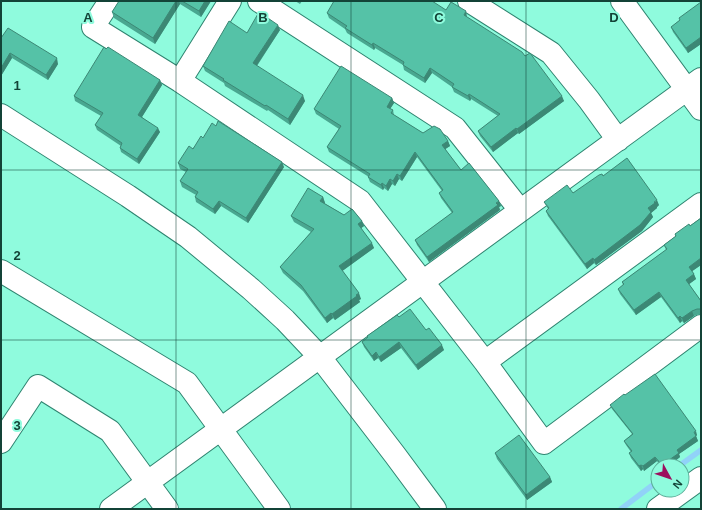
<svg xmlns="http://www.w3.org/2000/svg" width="702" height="510" font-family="Arial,sans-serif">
	<rect width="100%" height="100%" fill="#8ffbdd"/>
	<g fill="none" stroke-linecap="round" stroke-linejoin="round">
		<!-- stream -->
		<path stroke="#91d2f8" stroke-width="5.5" d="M679 466 701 450
			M621 509 658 481"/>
		<defs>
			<path id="minor" d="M110 1 93 27 180 81 360 201 485 362 544 443 701 326
				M259 1 455 128 520 210
				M469 1 551 53 589 100 618 140
				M622 1 701 109
				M180 81 230 1
				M1 115 128 196 188 237 251 289 285 320 319 356 395 455 435 509
				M1 271 187 383 279 509
				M485 362 701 204
				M1 442 38 386 110 431 167 509
				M111 509 701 79
				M658 509 701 478"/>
		</defs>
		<!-- minor casing -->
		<use href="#minor" stroke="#2f8470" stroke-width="24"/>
		<!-- minor -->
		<use href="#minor" stroke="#fff" stroke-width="22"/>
	</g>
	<!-- wall -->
	<path fill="#49a790" d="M119 1H211L201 17 180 4 155 44 114 18 112 12Z
		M295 1H302L300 4Z
		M701 2V44L688 53 673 32 671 27 680 20Z
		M446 10 467 17 525 56 564 101 519 134 518 133 493 152 480 136 478 131 498 116 471 99 470 101 454 92 452 87 432 73 425 83 404 70 403 65 375 48 374 50 347 33 345 29 329 18 327 13Z
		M280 30 257 66 305 101 290 125 268 110 267 111 225 86 224 83 205 71 203 66 247 33Z
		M1 38 58 64 48 80 12 58 1 76Z
		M106 49 160 80 162 85 142 117 160 132 139 164 121 152 120 148 121 146 97 130 95 125 101 116 75 101 74 96Z
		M392 98 394 103 390 109 393 110 394 115 423 133 448 141 450 146 445 149 461 170 501 206 499 207 500 210 429 262 417 245 415 240 452 213 441 198 439 193 442 191 417 157 402 181 399 179 395 186 392 184 388 191 384 188 383 190 370 182 368 177H369L329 152 327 147 339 129 316 114 314 109Z
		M203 138 284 167 248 223 221 206 215 214 196 202 195 197 196 195 182 187 180 181 186 172 180 169 178 163Z
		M603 176 659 205 657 207V208L651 213 653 217 642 231 596 265 594 263 587 269 548 216 546 211 548 209 544 202 573 193Z
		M323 197 325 203H324L344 215 362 221 364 226 361 228 374 248 342 271 361 299 359 300 360 302 335 320 333 318 327 323 303 291 283 273 280 267 311 232 294 222 291 216Z
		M701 218V265L692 271 696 279 689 284 701 301V314H699L694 316 684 323 682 321 680 323 661 297 636 315 620 294 618 289 623 285 622 282 666 250 664 245 675 237V234L690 226Z
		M399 317 426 330 444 350 418 370 401 348 381 362 378 358 374 361 364 347 362 342 368 338 367 336Z
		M625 395 697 435 696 436 698 441 679 454 680 457 669 466H660L657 461 644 471 643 469 641 471 631 458 629 453 631 452 626 445 624 441 632 434 612 409 610 405Z
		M495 453 550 477 552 482 527 500 497 459Z"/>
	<!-- shaded-wall -->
	<path fill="#3c8875" d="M176 1H179L180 4 155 44 153 38Z
		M205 1H211L201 17 199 11Z
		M466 11 467 17 465 20 464 15Z
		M278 25 280 30 255 68 253 63Z
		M701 37V44L688 53 686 48Z
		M373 43 375 48 374 50 372 45Z
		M10 53 12 58 1 76V68Z
		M57 58 58 64 48 80 46 75Z
		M430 68 432 73 425 83 424 78Z
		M160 80 162 85 140 120 138 115Z
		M469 94 471 99 470 101 468 96Z
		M303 95 305 101 290 125 288 119Z
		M562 96 564 101 519 134 517 129Z
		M392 98 394 103 388 112 387 107Z
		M158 128 160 132 139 164 137 159Z
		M516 128 518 133 493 152 491 147Z
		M448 141 450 146 444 150 442 145Z
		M415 152 417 157 402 181 400 176Z
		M282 162 284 167 248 223 246 218Z
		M397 174 399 179 395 186 393 181Z
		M390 179 392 184 388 191 386 186Z
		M382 183 384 188 383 190 381 185Z
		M323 197 325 203 322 207 320 201Z
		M657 200 659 205 657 207V208L651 213 653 217 642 231 596 265 594 260Z
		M219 201 221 206 215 214 213 209Z
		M499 201 501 206 499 207 500 210 429 262 427 257Z
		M362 221 364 226 360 229 358 224Z
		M372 243 374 248 341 272 339 266Z
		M593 258 594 263 587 269 585 264Z
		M701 258V265L691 272 689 267Z
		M694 274 696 279 688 285 686 280Z
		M659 292 661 297 636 315 634 310Z
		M359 293 361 299 359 300 360 302 335 320 332 314Z
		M692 311 694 316 684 323 682 318Z
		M331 313 333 318 327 323 325 318Z
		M680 316 682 321 680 323 678 318Z
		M399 342 401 348 381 362 379 357Z
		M442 345 444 350 418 370 416 365Z
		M376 352 378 358 374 361 372 356Z
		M696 431 697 435 696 436 698 441 679 454 680 457 669 466H662V465Z
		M655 457 657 461 644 471 643 466Z
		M641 465 643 469 641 471 639 466Z
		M550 477 552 482 527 500 526 495Z"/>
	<!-- building -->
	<path fill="#55c2a7" stroke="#3c8875" d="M119 1H176L153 38 112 12Z
		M182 1H205L199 11Z
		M334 1H432L446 10 451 2 466 11 464 15 522 52 525 56 530 53 562 96 517 129 516 128 491 147 478 131 500 114 469 94 468 96 452 87 454 84 430 68 424 78 403 65 404 62 373 43 372 45 345 28 347 26 327 13Z
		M701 2V37L686 48 671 27 680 20 679 18Z
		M259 12 278 25 253 63 303 95 288 119 266 105 265 106 223 80 224 79 203 66 229 21 247 33Z
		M8 28 57 58 46 75 10 53 1 68V38Z
		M104 47 106 49 108 47 160 80 138 115 158 128 137 159 120 148 122 143 95 125 103 113 74 96Z
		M341 66 392 98 387 107 393 110 391 113 423 133 434 126 440 129 448 141 442 145 461 170 469 163 499 201 496 203 498 205 427 257 415 240 453 212 439 193 443 190 415 152 400 176 397 174 393 181 390 179 386 186 382 183 381 185 368 177 370 174 327 147 341 126 314 109Z
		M218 121 282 162 246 218 219 201 213 209 195 197 198 192 180 181 188 169 178 163 189 146 193 149 201 136 203 138 212 123 216 126Z
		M627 158 657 200 654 202 655 203 648 208 651 212 640 225 594 260 593 258 585 264 546 211 549 208 544 202 567 185 573 193 599 175 602 174 603 176Z
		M308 188 323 197 320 201 344 215 352 209 362 221 358 224 372 243 339 266 359 293 356 295 357 296 332 314 331 313 325 318 301 285 280 267 314 229 291 216Z
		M701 218V258L689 267 694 274 686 280 701 301V309H697L692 311 682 318 680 316 678 318 659 292 634 310 618 289 624 284 622 282 667 249 664 245 676 236 675 234 689 224 690 226Z
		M410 309 426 330 429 328 442 345 416 365 399 342 379 357 376 352 372 356 362 342 368 337 367 336 397 315 399 317Z
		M655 374 696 431 694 432 696 436 677 450 679 453 662 465 655 457 643 466 641 465 639 466 629 453 632 451 624 441 633 434 610 405 624 394 625 395Z
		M519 435 550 477 526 495 495 453Z"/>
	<!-- grid -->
	<path fill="none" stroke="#134337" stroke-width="1" stroke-opacity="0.55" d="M176 1V509M351 1V509M526 1V509M1 170H701M1 340H701"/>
	<g font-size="13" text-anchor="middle" font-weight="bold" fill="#134337" stroke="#8ffbdd" stroke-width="4" stroke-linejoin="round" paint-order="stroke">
		<text x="88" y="22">A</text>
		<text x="263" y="22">B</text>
		<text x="439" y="22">C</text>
		<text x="614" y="22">D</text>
		<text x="17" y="90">1</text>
		<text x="17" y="260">2</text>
		<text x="17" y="430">3</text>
	</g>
	<!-- border -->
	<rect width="702" height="510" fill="none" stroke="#134337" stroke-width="4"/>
	<!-- north arrow -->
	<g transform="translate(670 478) rotate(130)"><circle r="19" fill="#8ffbdd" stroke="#5db19b"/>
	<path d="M0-3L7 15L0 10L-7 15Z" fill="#9c0f5e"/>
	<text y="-6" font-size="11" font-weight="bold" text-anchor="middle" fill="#134337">N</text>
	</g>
</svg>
